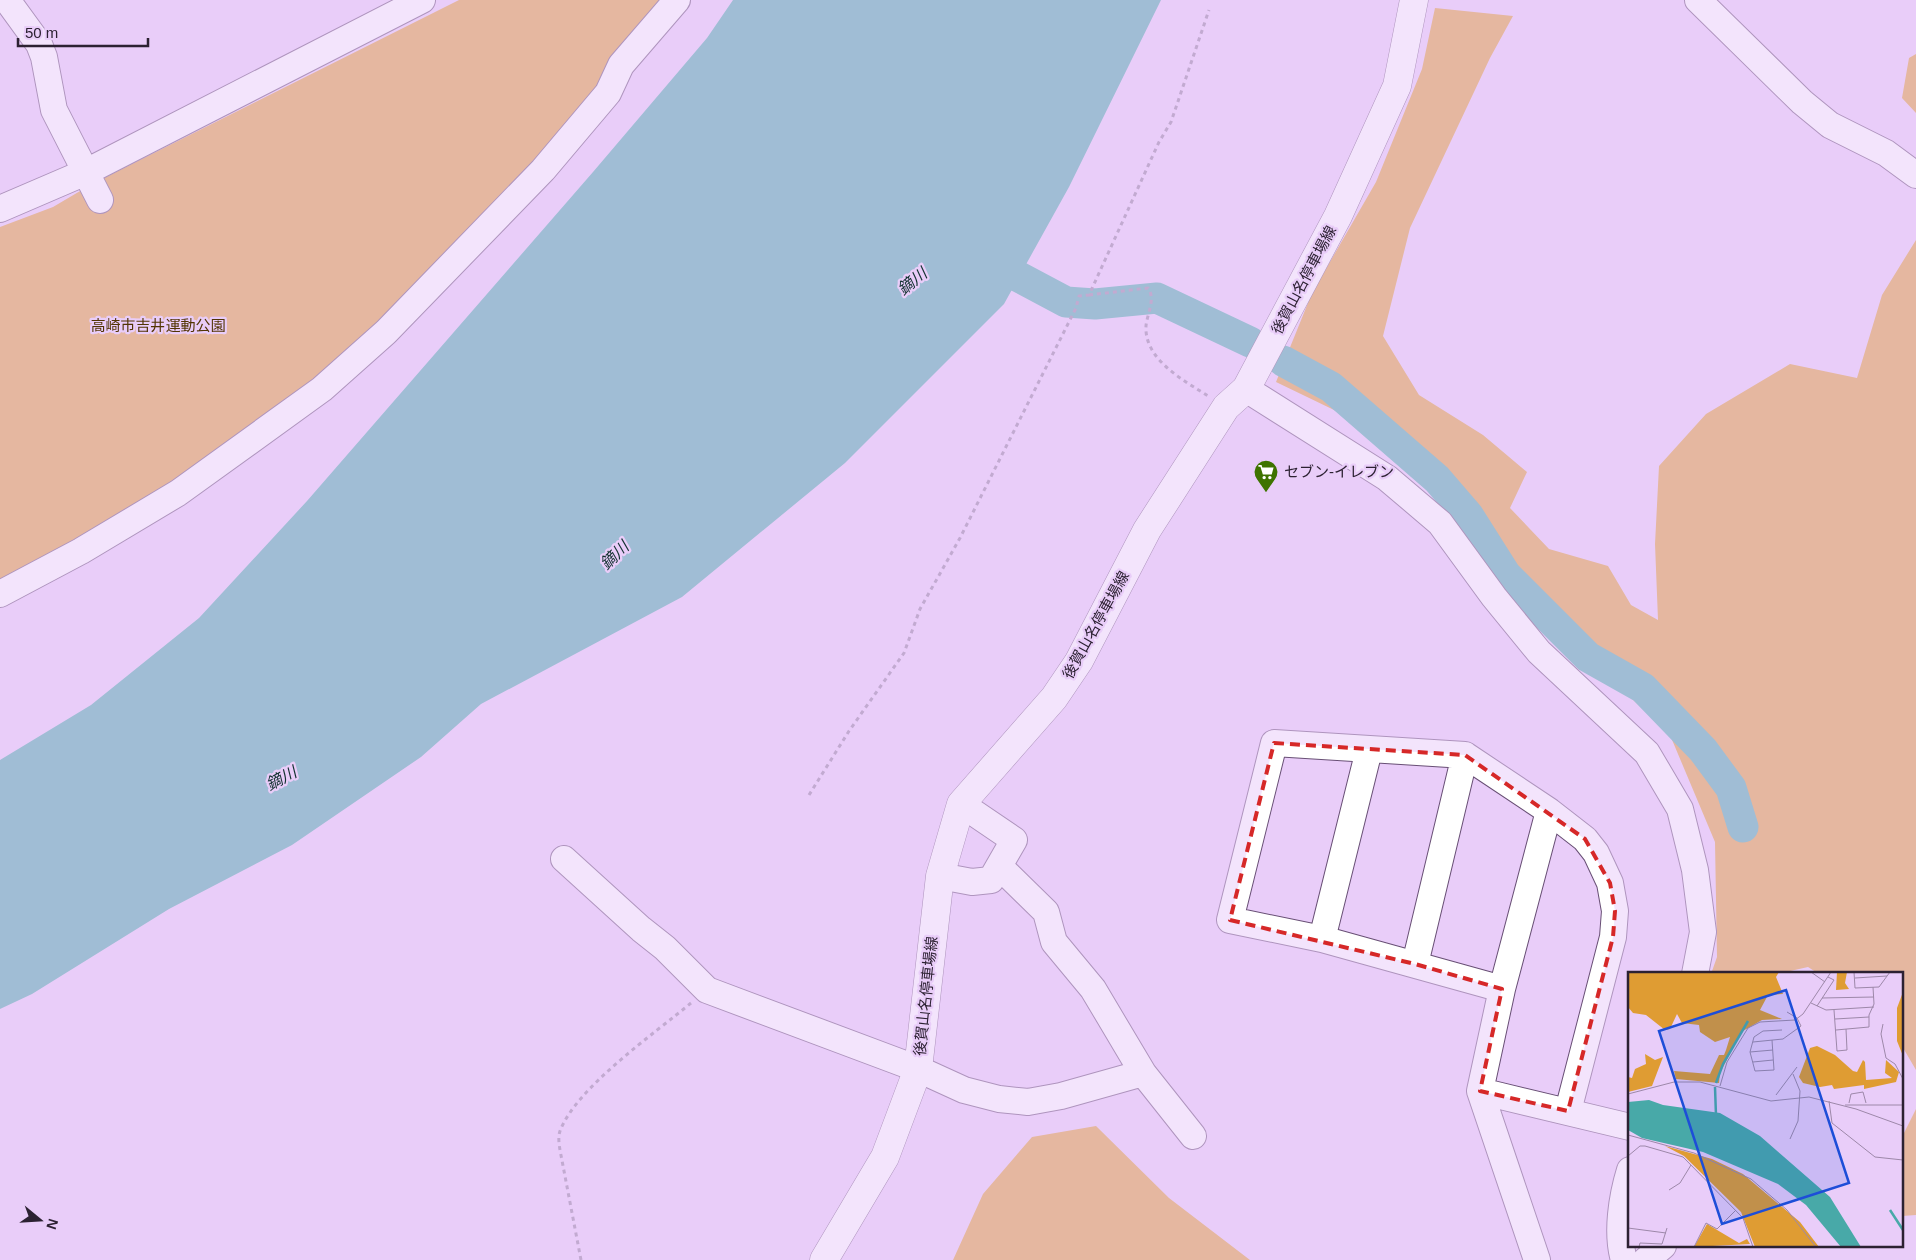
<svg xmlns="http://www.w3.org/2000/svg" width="1916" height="1260" font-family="Helvetica,'Noto Sans JP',sans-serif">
	<rect width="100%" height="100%" fill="#e9cdf9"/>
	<!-- green -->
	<path fill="#df9c33" d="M459 0H684L392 337 0 600V227L53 207 92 184Z
		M1435 8 1513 16 1490 58 1410 228 1383 336 1419 395 1483 435 1527 472 1510 508 1549 549 1608 566 1631 605 1658 620 1655 544 1659 466 1706 414 1790 364 1857 378 1882 295 1916 240V1070L1902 1046V974H1819L1808 967 1777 974H1711L1717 957 1715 842 1670 735 1608 676 1553 602 1361 423 1276 382 1312 293 1376 182 1422 69Z
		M1916 54V113L1902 98 1909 58Z
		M1916 1109V1215L1902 1216V1137Z
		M1096 1126 1169 1198 1250 1260H953L983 1194 1032 1137Z"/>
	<!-- water -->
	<path fill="#48a9a8" d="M733 0H1161L1069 187 1004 304 845 463 682 597 481 704 421 757 292 845 169 909 32 994 0 1009V760L91 705 199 618 307 501 593 172 707 38Z"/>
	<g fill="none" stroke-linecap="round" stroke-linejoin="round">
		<!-- river -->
		<path stroke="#48a9a8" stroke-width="31" d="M980 263 1019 277 1066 302 1095 304 1157 298 1250 342
			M1283 361 1331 387 1437 479 1468 515 1506 575 1588 657 1643 688 1703 750 1731 788 1743 827"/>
		<defs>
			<path id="minor" d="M7 0 39 44 44 57 54 110 100 200
				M1698 0 1802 102 1830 125 1886 153 1916 175
				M0 209 86 172 422 0
				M1246 389 1387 478 1440 523 1494 597 1539 652 1647 753 1680 809 1695 870 1703 932 1695 974
				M0 594 81 551 178 493 322 389 386 332 543 170 608 93 621 65 677 0
				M564 859 641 929 665 948 707 990 918 1069 964 1090 999 1099 1028 1102 1061 1096 1143 1073
				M999 866 1046 912 1054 942 1093 989 1143 1073 1193 1136
				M940 876 972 882 991 880 1014 840 961 804
				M1322 939 1369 750
				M1415 964 1465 755
				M1502 989 1322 939 1230 920 1274 743 1465 755 1549 811 1585 839 1596 853 1610 883 1615 911 1613 937 1568 1111
				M1480 1091 1630 1127
				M1537 1260 1480 1091 1502 989 1549 811
				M1624 1260C1616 1233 1622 1196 1630 1170
				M1646 1260 1663 1246"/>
			<path id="major" d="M824 1260 885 1157 918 1069 940 876 961 804 1054 698 1079 661 1147 530 1226 407 1246 389 1338 216 1397 86 1414 0"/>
		</defs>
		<!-- minor casing -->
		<use href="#minor" stroke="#684f75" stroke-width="28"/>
		<!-- major casing -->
		<use href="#major" stroke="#684f75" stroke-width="29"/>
		<!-- path -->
		<path stroke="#937f9f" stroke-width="3" stroke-dasharray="4 4" stroke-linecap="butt" d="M1089 295 1148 288C1156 299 1147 314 1146 326 1144 360 1185 381 1208 396
			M809 795 849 731 904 653 920 609 960 538 1076 308 1079 296 1089 295 1159 142 1171 122 1209 10
			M581 1260 560 1150C559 1144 558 1137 560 1131 576 1088 655 1033 691 1003"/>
		<!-- minor -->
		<use href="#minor" stroke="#fff" stroke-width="26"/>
		<!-- major -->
		<use href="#major" stroke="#fff" stroke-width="28"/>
	</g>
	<!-- marked area -->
	<path d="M0 0H1916V1260H0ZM1274 743 1465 755 1585 839 1610 883 1615 911 1613 937 1568 1111 1480 1091 1502 989 1415 964 1230 920Z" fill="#e9cdf9" fill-opacity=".55" fill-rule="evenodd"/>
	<path fill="none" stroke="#d62828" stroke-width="4" stroke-dasharray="10 6" stroke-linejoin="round" d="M1274 743 1465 755 1585 839 1610 883 1615 911 1613 937 1568 1111 1480 1091 1502 989 1415 964 1230 920Z"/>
	<!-- icons -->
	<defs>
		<symbol id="supermarket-pin" viewBox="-11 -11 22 30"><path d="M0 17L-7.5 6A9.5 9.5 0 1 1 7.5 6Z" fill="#3e7300" stroke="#e9cdf9"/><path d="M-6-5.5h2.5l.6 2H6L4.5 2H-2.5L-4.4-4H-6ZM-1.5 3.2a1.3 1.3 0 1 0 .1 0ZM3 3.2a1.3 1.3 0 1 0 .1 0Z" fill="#fff"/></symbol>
	</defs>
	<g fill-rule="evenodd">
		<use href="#supermarket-pin" x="1252" y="458" width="28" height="38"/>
	</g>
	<g text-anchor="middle" stroke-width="4.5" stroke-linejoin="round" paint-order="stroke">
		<!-- street labels -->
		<g font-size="15" fill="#2c2132" stroke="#e9cdf9">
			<text transform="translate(1304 280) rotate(-62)" y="5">後賀山名停車場線</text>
			<text transform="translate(1096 625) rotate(-61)" y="5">後賀山名停車場線</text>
			<text transform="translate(926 996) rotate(-84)" y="5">後賀山名停車場線</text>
		</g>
		<!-- park labels -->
		<g font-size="15" fill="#513403" stroke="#e9cdf9">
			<text x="158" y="331">高崎市吉井運動公園</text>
		</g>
		<!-- poi labels -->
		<g font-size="15" fill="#2c2132" stroke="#e9cdf9" text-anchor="start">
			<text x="1284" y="477">セブン-イレブン</text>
		</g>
		<!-- water labels -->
		<g font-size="16" font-style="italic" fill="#123130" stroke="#e9cdf9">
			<text transform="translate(912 281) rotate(-39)" y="6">鏑川</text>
			<text transform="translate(614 555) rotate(-44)" y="6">鏑川</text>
			<text transform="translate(281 778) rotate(-28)" y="6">鏑川</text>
		</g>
	</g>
	<!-- overview -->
	<g transform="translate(1628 972)">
		<rect width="275" height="275" fill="#e9cdf9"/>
		<path d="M0 0H151L148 5 155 22 140 23 132 38 154 47 134 48 113 60 92 101 91 111 48 107 46 99 82 102 91 83H96L98 78 102 65 87 70 72 60 71 53 54 51 49 42 42 57 37 58 18 43 5 41 0 35ZM209 0H219L217 11 221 17 208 18ZM275 20V84L269 69V36ZM189 74 207 83 225 99 229 100 235 88 237 90 238 108 264 106 257 101 258 88 271 100 268 110 236 117V113L206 117 204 113 192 115 175 111 171 105 182 76ZM17 82 27 88 35 85 24 114 0 120V105L4 106 7 97 18 92ZM37 174 84 187 115 202 172 250 191 275H127L113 240 56 184ZM79 252 111 271 119 267 122 272 66 275Z" fill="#df9c33"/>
		<path d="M21 128 35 133 92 141 132 164 202 225 233 275H213L178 233 150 212 75 180 14 166 0 158V130Z" fill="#48a9a8"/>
		<path fill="none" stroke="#48a9a8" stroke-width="2.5" d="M88 111 95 92 120 49M87 115 88 144M262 238 275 258"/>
		<path fill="none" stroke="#9d88a9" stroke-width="1" d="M183 0 197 10M226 0 227 16 251 15 262 0M227 6 259 4M194 26 246 25M183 31 198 38 246 35M189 34 206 8 200 5M206 38 209 79 219 78 218 57M207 47 241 45M255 52 253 62 258 86 267 92 275 107M208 58 241 55V43L246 32 245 15M144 68 146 98 127 99 122 80 126 65 135 59 154 58M125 70 155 67 173 54 169 46 159 40M122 80 145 78M125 90 145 88M92 114 99 90 120 56 132 50 167 48 175 42 203 0M0 122 46 110H72L143 129 181 125 228 137 275 154M148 123 169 95M201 129 204 151 247 185 275 188M221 131 223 122 235 120 238 131M217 133H275M0 163 66 181 123 207 159 238 188 275M162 167 170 149 172 119 165 102M0 184 12 174H17L55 185 115 246 125 275M41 218 52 211 63 193M0 256 38 261M34 272 39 256M11 275 12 271 34 272M66 275 78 251 89 257 108 238"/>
		<path fill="#1d4ed8" fill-opacity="0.15" stroke="#1d4ed8" stroke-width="2.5" d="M158 18 221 211 94 252 31 59Z"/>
		<rect width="275" height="275" fill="none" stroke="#2c2132" stroke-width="2.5"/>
	</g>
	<!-- north arrow -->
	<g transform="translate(40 1220) rotate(108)" stroke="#e9cdf9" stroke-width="4" paint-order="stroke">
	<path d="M0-4L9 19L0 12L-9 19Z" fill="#2c2132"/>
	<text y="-8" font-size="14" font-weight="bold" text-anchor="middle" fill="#2c2132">N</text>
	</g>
	<!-- scale -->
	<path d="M18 38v8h130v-8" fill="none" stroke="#2c2132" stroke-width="2.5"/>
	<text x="25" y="38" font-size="15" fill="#2c2132" stroke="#e9cdf9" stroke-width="4" paint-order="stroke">50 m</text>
</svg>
